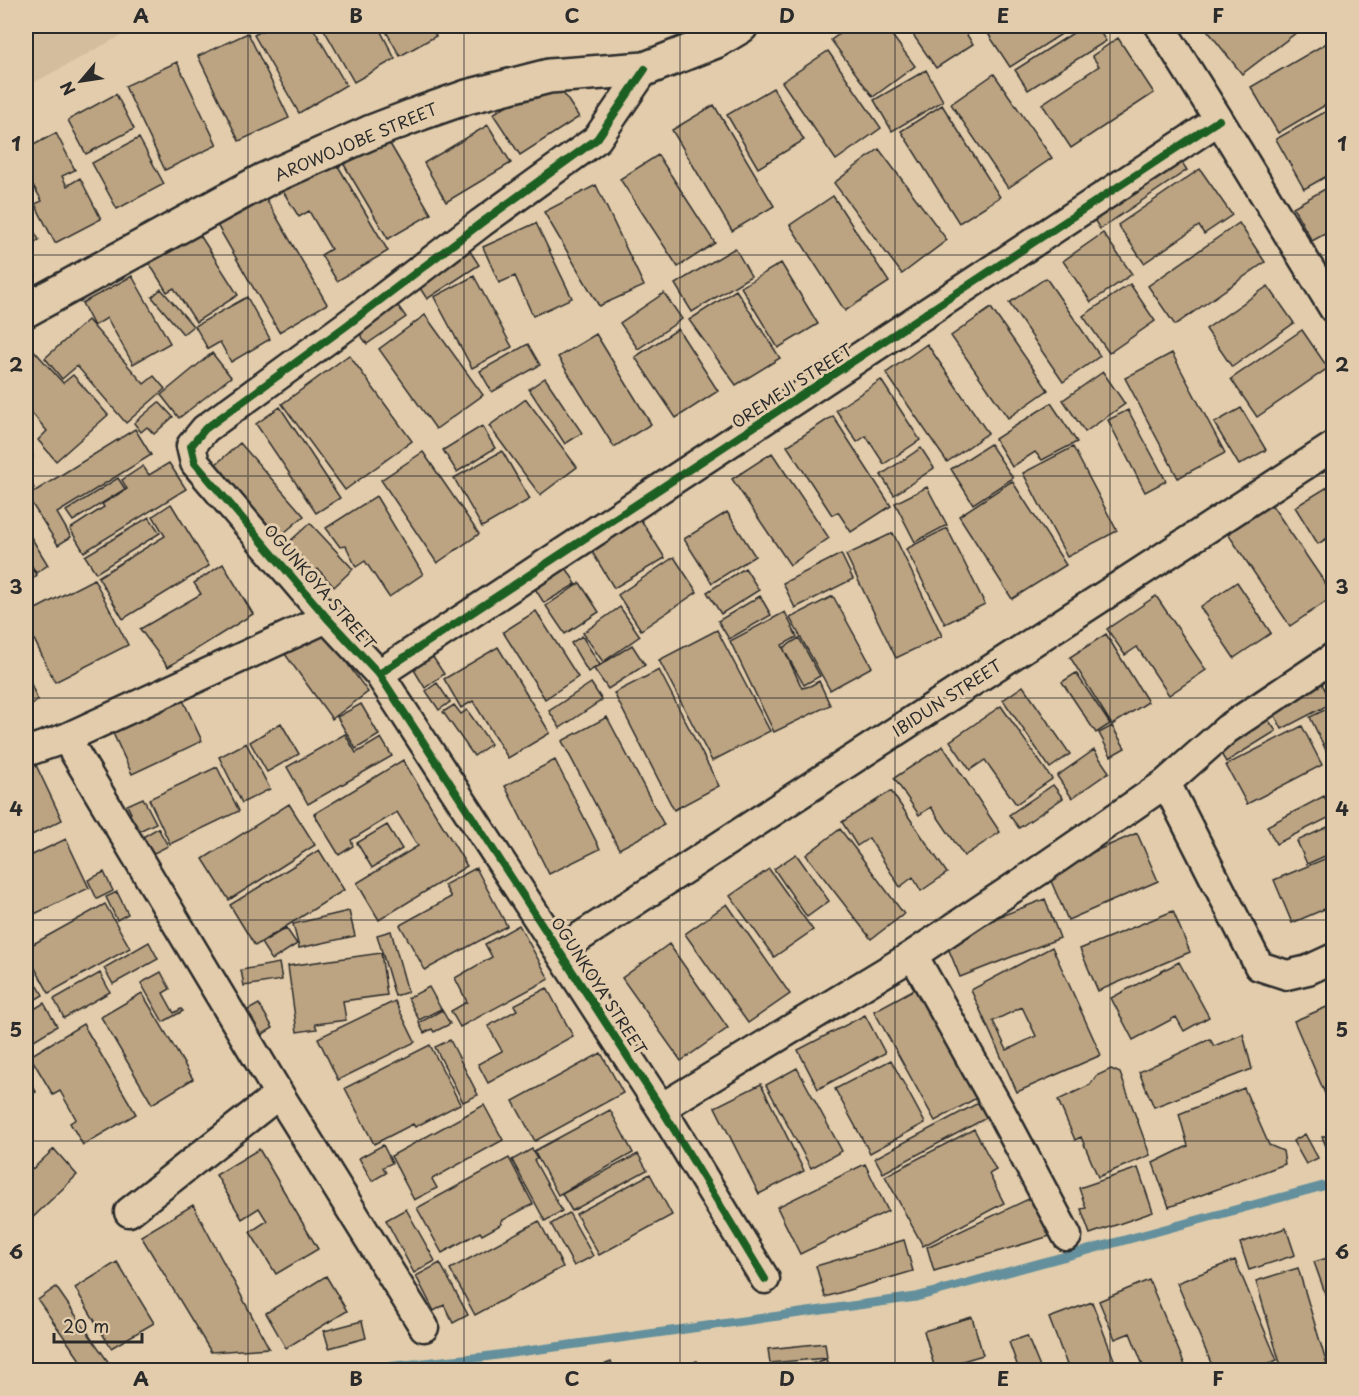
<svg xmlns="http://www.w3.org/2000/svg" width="1359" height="1396" font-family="'Playpen Sans',sans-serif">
	<rect width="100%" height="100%" fill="#e2ccab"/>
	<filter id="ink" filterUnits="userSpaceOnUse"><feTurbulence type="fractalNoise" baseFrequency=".0167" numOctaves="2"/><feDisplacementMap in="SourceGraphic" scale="12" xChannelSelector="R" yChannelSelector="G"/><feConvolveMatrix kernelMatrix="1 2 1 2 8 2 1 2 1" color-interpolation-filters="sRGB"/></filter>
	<g filter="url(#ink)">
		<!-- built -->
		<path fill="#d4bd9d" d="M26 26H139L26 87Z"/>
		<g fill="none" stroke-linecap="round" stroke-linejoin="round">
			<!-- stream -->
			<path stroke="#63909c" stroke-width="9" d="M356 1370 483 1357 916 1297 1334 1183"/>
		</g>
		<!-- building -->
		<path fill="#bca482" stroke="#2b2b2b" stroke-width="1.5" fill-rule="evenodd" d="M271 26H312L346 85 299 113 254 35Z
			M322 26H378L395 59 354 82Z
			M383 26H430L436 36 400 56Z
			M851 26H885L915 66 873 97 831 40Z
			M907 26H961L973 44 936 68Z
			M983 26H1074L1010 67Z
			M1084 26H1096L1106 41 1028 90 1015 70Z
			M1204 26H1305L1242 74Z
			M248 33 289 118 239 141 198 56Z
			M1118 38 1154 93 1071 148 1042 104 1099 66 1092 56Z
			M1330 41 1334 48V100L1278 133 1251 87Z
			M828 51 881 128 836 160 782 82Z
			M177 62 217 145 165 170 125 86Z
			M926 70 943 101 892 131 874 100Z
			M994 74 1052 158 1008 188 951 104Z
			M552 76 579 117 520 155 493 114Z
			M773 88 804 140 758 168 727 115Z
			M116 94 134 129 86 154 68 120Z
			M714 105 774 206 732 231 672 130Z
			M942 105 1000 197 959 223 901 131Z
			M1334 107V172L1304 189 1276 139Z
			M488 125 511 163 446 202 424 163Z
			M56 133 75 170 62 176 67 186 80 178 101 219 55 243 35 204 42 201 34 187 27 191 26 188V149Z
			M386 137 431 214 388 239 343 163Z
			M139 138 164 184 117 209 92 163Z
			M879 149 947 240 902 274 834 183Z
			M1175 152 1187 170 1100 229 1089 212Z
			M331 154 388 251 337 281 321 255 331 249 309 211 299 217 279 185Z
			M658 155 715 243 678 267 620 179Z
			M1200 169 1232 215 1204 234 1199 226 1144 263 1118 225Z
			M1334 184V229L1312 241 1293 207Z
			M596 185 644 286 599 306 544 212Z
			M833 196 889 282 845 311 790 225Z
			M265 197 327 304 279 332 217 225Z
			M26 217 39 240 26 248Z
			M536 223 572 298 533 316 515 276 499 283 483 247Z
			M1239 223 1265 262 1175 325 1148 286Z
			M198 232 238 295 196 322 174 288 167 292 149 263Z
			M1103 233 1132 274 1091 302 1063 261Z
			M468 248 479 265 427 299 416 282Z
			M735 248 751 276 692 312 675 284Z
			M781 263 818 324 778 348 741 287Z
			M132 276 170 343 133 364 107 318 94 326 82 303Z
			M474 276 512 347 472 368 434 297Z
			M1046 278 1100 356 1063 382 1009 303Z
			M1130 284 1155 321 1109 353 1083 316Z
			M1268 286 1294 323 1232 367 1206 329Z
			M161 289 193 326 183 334 152 297Z
			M736 290 780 358 736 385 689 320Z
			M664 293 682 319 638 349 620 323Z
			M247 297 270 339 231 362 220 342 208 349 195 326Z
			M393 299 406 317 367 344 354 326Z
			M991 308 1048 390 1008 418 951 336Z
			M425 315 483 395 436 429 379 349Z
			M88 320 144 384 154 376 165 389 126 423 77 366 62 379 45 358Z
			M678 329 718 391 676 418 635 357Z
			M1302 330 1328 368 1257 417 1231 379Z
			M596 334 651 424 614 447 558 357Z
			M528 344 540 365 492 392 480 371Z
			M927 344 988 433 947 462 886 373Z
			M30 346 63 383 73 375 108 415 56 461 38 440 47 431 26 406V350Z
			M212 353 231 377 179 418 161 395Z
			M1172 353 1225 453 1178 478 1125 378Z
			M349 355 412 441 345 490 282 404Z
			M1103 372 1125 404 1085 432 1063 400Z
			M545 378 582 433 565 444 529 389Z
			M881 380 920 440 884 464 866 436 857 442 836 410Z
			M526 399 577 467 540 495 489 426Z
			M159 402 173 417 154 434 147 427 141 432 134 423Z
			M1051 403 1077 442 1042 460 1035 452 1012 467 995 439Z
			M280 407 340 498 316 513 256 424Z
			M1241 408 1266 450 1239 465 1214 423Z
			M1128 410 1166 481 1145 492 1108 420Z
			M833 416 891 506 851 532 838 512 832 515 787 446Z
			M482 426 495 448 457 472 443 450Z
			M135 429 151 455 57 513 71 537 58 545 27 496Z
			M240 443 304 516 279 537 215 465Z
			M990 444 1013 478 973 504 951 469Z
			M1073 447 1117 531 1067 557 1023 473Z
			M26 448 33 457 26 463Z
			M921 448 934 468 894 495 881 475Z
			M502 451 530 499 482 527 454 478Z
			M423 452 479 534 437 563 381 480Z
			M772 453 829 538 790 565 732 479Z
			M169 463 186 489 84 552 70 529 104 507 102 504 127 489 122 480 143 466 149 475Z
			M26 475 34 488 26 494Z
			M118 478 125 489 73 521 66 511Z
			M1012 481 1066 565 1012 599 959 516Z
			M1334 483V534L1318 544 1295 507Z
			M927 487 947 525 915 542 895 503Z
			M376 496 423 574 389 597 365 561 356 567 346 546 340 547 326 528Z
			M171 504 209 566 123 619 98 577 165 536 153 516Z
			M1271 504 1334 596 1290 626 1228 534Z
			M636 512 665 558 614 588 586 542Z
			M727 512 755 556 712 583 684 539Z
			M149 517 160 533 96 573 85 556Z
			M310 523 353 569 334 587 318 569 315 572 288 543Z
			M947 528 985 604 945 624 906 549Z
			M26 529 48 565 36 573 26 556Z
			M893 533 942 636 896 658 846 555Z
			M841 554 853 579 795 608 783 583Z
			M674 557 697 592 641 630 618 595Z
			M561 559 576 584 544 603 529 579Z
			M26 563 37 575 26 585Z
			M223 564 253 614 168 667 140 629 201 594 194 583Z
			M745 568 759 590 721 614 707 592Z
			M94 579 128 645 55 682 26 623V614Z
			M1237 582 1271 633 1234 658 1200 607Z
			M580 583 599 612 565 634 546 606Z
			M760 596 771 615 729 639 718 621Z
			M833 596 872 667 830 690 790 618Z
			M1156 596 1206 670 1169 695 1137 647 1125 655 1107 629Z
			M620 607 640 636 603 662 583 633Z
			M536 611 578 677 545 699 503 632Z
			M785 612 797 637 782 645 802 688 810 686 819 681 830 705 774 732 730 641Z
			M318 623 368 692 332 719 282 650Z
			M717 630 770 731 712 761 659 660Z
			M1106 634 1148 702 1112 725 1070 657Z
			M582 636 600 665 588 672 571 643Z
			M799 638 820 676 804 685 783 648Z
			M632 645 645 665 608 689 594 669Z
			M498 647 550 733 508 758 473 701 461 708 444 679Z
			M427 648 444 674 425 688 408 660Z
			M659 670 719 786 674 810 614 693Z
			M26 672 38 701 26 707Z
			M1076 673 1110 724 1096 733 1062 682Z
			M1320 680 1332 703 1282 729 1270 706Z
			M437 683 450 702 439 710 426 691Z
			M591 683 602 700 560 728 549 711Z
			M1023 686 1070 754 1050 768 1003 700Z
			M182 698 202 741 132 774 112 731Z
			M361 704 379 735 356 749 337 717Z
			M454 705 461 714 467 710 491 744 474 756 443 712Z
			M1001 706 1052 779 1016 804 985 760 970 770 950 741Z
			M1333 706H1334V767L1310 717Z
			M1263 712 1276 731 1226 762 1214 742Z
			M607 717 664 825 619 849 562 741Z
			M281 723 299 754 267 772 250 742Z
			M1112 726 1125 748 1111 756 1099 733Z
			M1302 726 1322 765 1247 804 1226 765Z
			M345 734 356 753 381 738 392 756 308 804 287 767Z
			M246 743 270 789 242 803 219 757Z
			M943 746 1000 832 964 856 931 807 919 815 894 778Z
			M1094 750 1109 772 1072 798 1057 776Z
			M403 760 467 866 379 920 357 883 418 846 397 812 351 840 353 846 339 855 314 814Z
			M555 760 600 849 549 874 505 786Z
			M35 763 62 820 26 838V767Z
			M217 767 239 811 170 844 149 799Z
			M1053 785 1063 798 1019 828 1009 815Z
			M891 791 947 873 921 891 913 877 900 887 869 838 857 846 842 822Z
			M1324 796 1334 815 1276 844 1267 826Z
			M143 798 156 823 135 833 126 816 131 813 127 805Z
			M289 804 315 845 229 900 203 859Z
			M1334 824V852L1307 864 1297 841Z
			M387 825 402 849 372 868 357 843Z
			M158 828 168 846 150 855 141 838Z
			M840 829 904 914 871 939 806 855Z
			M1137 833 1158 881 1068 920 1047 872Z
			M66 839 89 888 26 918V858Z
			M319 850 344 890 255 946 230 905Z
			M796 854 829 901 807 917 774 869Z
			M1334 855V905L1292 923 1274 880Z
			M476 868 507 926 425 970 400 925 451 897 444 885Z
			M769 869 813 930 774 957 730 896Z
			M104 872 113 891 97 899 88 880Z
			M117 892 128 914 117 920 106 897Z
			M1045 899 1060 938 960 977 944 938Z
			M105 904 130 948 49 993 26 952V948Z
			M727 904 790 994 748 1023 685 934Z
			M349 911 355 936 299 948 293 924Z
			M1173 911 1190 952 1098 991 1080 949Z
			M519 925 549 979 460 1027 451 1011 467 1002 455 978 492 957 485 944Z
			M286 928 297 944 272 960 261 943Z
			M391 931 408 992 395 996 377 935Z
			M149 942 158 959 113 984 104 968Z
			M669 944 728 1028 681 1061 622 978Z
			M1052 947 1101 1055 1017 1092 971 990ZM1022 1007 1036 1036 1007 1050 993 1021Z
			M381 953 387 995 343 1001 346 1020 315 1024 317 1029 297 1032 288 966Z
			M1179 962 1209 1017 1184 1031 1176 1017 1133 1040 1111 998Z
			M279 963 282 980 244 986 241 970Z
			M26 965 43 995 26 1005Z
			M161 972 170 989 163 993 174 1013 181 1009 183 1011 163 1022 141 983Z
			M100 973 110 992 64 1018 54 999Z
			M922 985 982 1095 935 1121 874 1011Z
			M429 987 441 1009 419 1020 408 998Z
			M547 988 573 1036 488 1083 478 1064 502 1051 488 1026 517 1010 514 1005Z
			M142 993 193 1079 152 1104 101 1017Z
			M395 1001 415 1042 338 1080 318 1038Z
			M44 1003 57 1026 26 1045V1014Z
			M259 1004 273 1028 253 1040 239 1015Z
			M1334 1004V1110H1332L1294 1021Z
			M442 1010 450 1024 434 1032 432 1029 424 1033 419 1023Z
			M865 1015 885 1053 818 1089 798 1050Z
			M83 1024 136 1114 83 1145 70 1123 76 1119 60 1091 53 1095 30 1056Z
			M1243 1034 1252 1069 1154 1107 1139 1072 1210 1039 1214 1046Z
			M450 1040 478 1095 463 1102 435 1047Z
			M430 1045 460 1104 415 1127 413 1124 374 1144 345 1088Z
			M601 1053 623 1093 535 1141 513 1101Z
			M891 1060 925 1123 870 1153 835 1089Z
			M797 1068 842 1151 811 1168 766 1085Z
			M1111 1069 1120 1073 1150 1155 1098 1177 1081 1137 1075 1140 1058 1100 1090 1085 1096 1076Z
			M26 1073 36 1092 28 1096 26 1091Z
			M761 1084 804 1171 759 1194 715 1107Z
			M1244 1088 1269 1145 1283 1151 1285 1164 1169 1207 1153 1163 1188 1146 1179 1114Z
			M980 1102 988 1117 883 1173 875 1158Z
			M484 1105 503 1140 432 1179 437 1188 414 1200 391 1156Z
			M610 1110 633 1153 558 1195 534 1151Z
			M974 1129 996 1170 989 1174 1004 1203 923 1246 885 1176Z
			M1334 1132V1153L1330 1155 1322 1137Z
			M1305 1134 1318 1158 1306 1164 1293 1141Z
			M383 1145 392 1163 383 1167 386 1173 372 1181 359 1158Z
			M54 1149 77 1175 26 1224V1175Z
			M259 1149 318 1249 276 1274 250 1232 267 1221 259 1208 242 1219 216 1175Z
			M532 1149 537 1159 534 1160 562 1211 545 1221 512 1160Z
			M638 1154 647 1170 572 1211 562 1194Z
			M509 1158 533 1204 501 1221 502 1224 482 1235 480 1232 442 1253 417 1208Z
			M865 1164 888 1211 800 1254 777 1207Z
			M1138 1168 1153 1212 1090 1234 1081 1209 1086 1208 1079 1188Z
			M650 1174 672 1215 599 1255 576 1214Z
			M1035 1196 1050 1236 934 1271 927 1247Z
			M193 1205 269 1348 211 1352 141 1236Z
			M406 1209 435 1261 414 1273 386 1220Z
			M569 1213 593 1256 574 1266 551 1224Z
			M539 1221 563 1267 475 1315 450 1269Z
			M1286 1228 1295 1255 1249 1270 1240 1243Z
			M904 1240 913 1271 825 1297 816 1266Z
			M1334 1256V1318L1314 1262Z
			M1235 1260 1277 1360 1252 1370H1214L1177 1283Z
			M117 1262 154 1323 111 1348 75 1288Z
			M440 1263 468 1315 453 1323 444 1305 434 1311 416 1276Z
			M1298 1268 1327 1365 1308 1370H1282L1256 1281Z
			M326 1276 347 1311 286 1348 266 1313Z
			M1149 1280 1187 1370H1145L1130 1333 1115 1339 1099 1301Z
			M56 1287 109 1363 98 1370H87L38 1300Z
			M1092 1302 1118 1370H1069L1049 1318Z
			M972 1317 983 1355 935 1369 924 1331Z
			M362 1321 366 1338 329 1348 324 1331Z
			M1027 1336 1041 1370H1019L1009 1342Z
			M825 1343 827 1358 770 1363 768 1349Z
			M826 1359 830 1370H794Z
			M697 1361 701 1370H672Z
			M611 1362 614 1370H590Z
			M990 1362 992 1370H956Z"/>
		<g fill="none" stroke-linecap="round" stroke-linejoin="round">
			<defs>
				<path id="minor" d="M1160 26 1219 120 1334 309
					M645 69 597 139 481 223 346 326 205 429 191 446 195 463 327 618 379 674 661 1108 765 1279
					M379 674 1219 120
					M66 738 279 1094 424 1327
					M26 752 66 738 327 618
					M1166 783 1259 966 1287 975 1308 970 1334 958
					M560 950 1334 446
					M913 955 1002 1114 1067 1236
					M661 1108 913 955 1040 870 1166 783 1227 729 1334 657
					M129 1212 279 1094"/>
				<path id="tertiary" d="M26 310 264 180 369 133 421 113 467 97 549 76 645 69 716 41 741 26"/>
			</defs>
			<!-- minor casing -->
			<use href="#minor" stroke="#2b2b2b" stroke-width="33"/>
			<!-- tertiary casing -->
			<use href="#tertiary" stroke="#2b2b2b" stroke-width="38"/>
			<!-- minor -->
			<use href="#minor" stroke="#e2ccab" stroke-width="28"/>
			<!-- tertiary -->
			<use href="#tertiary" stroke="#e2ccab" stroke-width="33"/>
			<defs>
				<path id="cycleway" d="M645 69 597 139 481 223 346 326 205 429 191 446 195 463 327 618 379 674 661 1108 765 1279
					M379 674 1219 120"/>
			</defs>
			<!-- cycleway casing -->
			<use href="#cycleway" stroke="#e2ccab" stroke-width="11"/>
			<!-- cycleway -->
			<use href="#cycleway" stroke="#1b5e20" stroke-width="8"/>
		</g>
	</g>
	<!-- grid -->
	<path fill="none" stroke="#2b2b2b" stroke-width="1.5" stroke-opacity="0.55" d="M248 26V1370M464 26V1370M680 26V1370M895 26V1370M1110 26V1370M26 255H1334M26 476H1334M26 698H1334M26 920H1334M26 1141H1334"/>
	<g text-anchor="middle" stroke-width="6" stroke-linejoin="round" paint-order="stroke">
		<!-- street labels -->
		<g font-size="16" fill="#2b2b2b" stroke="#e2ccab">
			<text transform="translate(356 142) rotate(-23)" y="6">AROWOJOBE STREET</text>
			<text transform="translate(792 386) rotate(-33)" y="6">OREMEJI STREET</text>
			<text transform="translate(320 587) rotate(49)" y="6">OGUNKOYA STREET</text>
			<text transform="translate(947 698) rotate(-33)" y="6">IBIDUN STREET</text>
			<text transform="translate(599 986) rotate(57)" y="6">OGUNKOYA STREET</text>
		</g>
	</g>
	<!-- margin -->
	<rect width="1359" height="1396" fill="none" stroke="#e2ccab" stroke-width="66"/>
	<!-- north arrow -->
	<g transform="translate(81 81) rotate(241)" stroke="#e2ccab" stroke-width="4.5" paint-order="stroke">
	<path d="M0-4.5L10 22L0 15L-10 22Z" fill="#2b2b2b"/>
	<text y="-9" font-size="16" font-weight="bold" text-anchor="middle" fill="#2b2b2b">N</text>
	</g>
	<!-- scale -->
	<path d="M54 1333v9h88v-9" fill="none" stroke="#2b2b2b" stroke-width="3"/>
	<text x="63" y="1333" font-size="18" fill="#2b2b2b" stroke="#e2ccab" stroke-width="4.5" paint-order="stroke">20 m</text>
	<rect x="33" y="33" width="1293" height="1330" fill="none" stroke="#2b2b2b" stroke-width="2"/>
	<g font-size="20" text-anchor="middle" font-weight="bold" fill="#2b2b2b">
		<text x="141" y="23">A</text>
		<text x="356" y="23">B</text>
		<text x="572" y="23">C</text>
		<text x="787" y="23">D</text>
		<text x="1003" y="23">E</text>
		<text x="1218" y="23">F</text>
		<text x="16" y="151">1</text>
		<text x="1342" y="151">1</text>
		<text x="16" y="372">2</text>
		<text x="1342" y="372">2</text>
		<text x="16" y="594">3</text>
		<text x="1342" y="594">3</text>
		<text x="16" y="816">4</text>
		<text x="1342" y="816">4</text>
		<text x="16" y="1037">5</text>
		<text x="1342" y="1037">5</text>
		<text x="16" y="1259">6</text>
		<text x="1342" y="1259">6</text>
		<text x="141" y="1386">A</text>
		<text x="356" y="1386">B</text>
		<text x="572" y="1386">C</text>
		<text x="787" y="1386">D</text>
		<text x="1003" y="1386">E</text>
		<text x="1218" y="1386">F</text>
	</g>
</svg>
